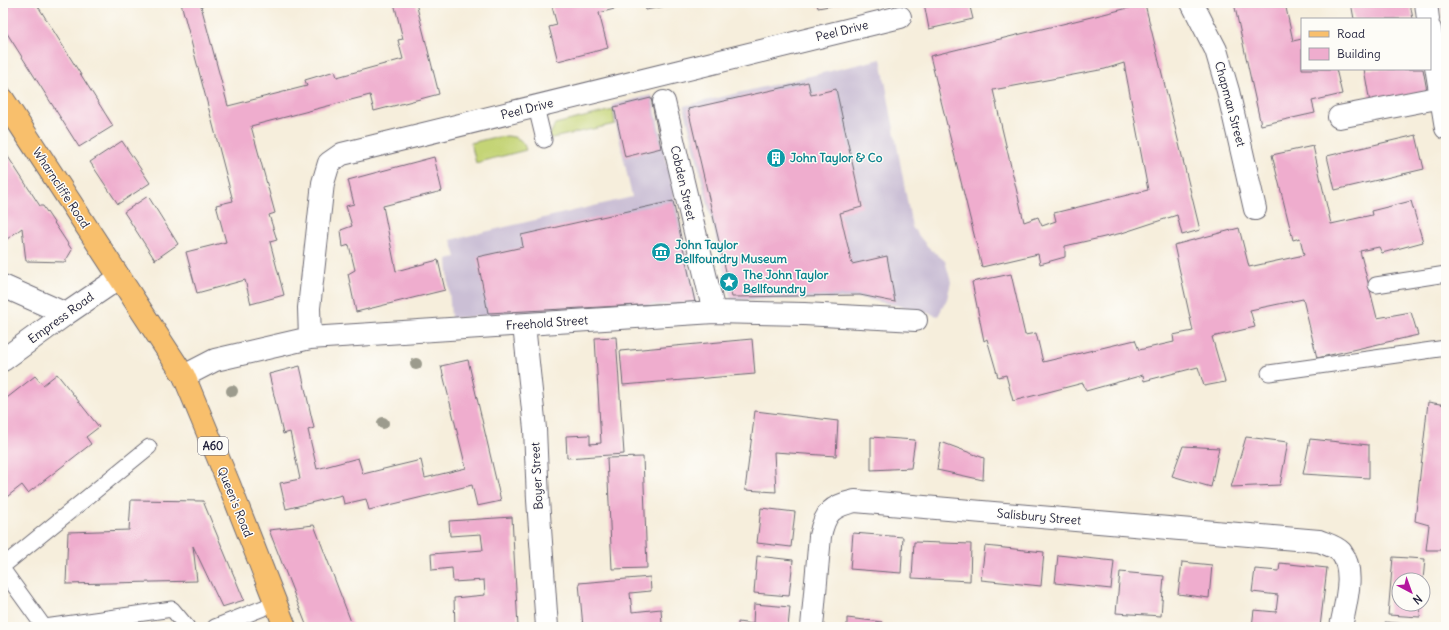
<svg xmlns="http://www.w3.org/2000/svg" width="1449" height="630" font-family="Delius,sans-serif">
	<rect width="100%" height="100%" fill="#fdfcf7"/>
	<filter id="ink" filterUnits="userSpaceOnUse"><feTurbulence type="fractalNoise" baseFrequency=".025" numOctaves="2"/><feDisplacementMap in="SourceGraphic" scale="8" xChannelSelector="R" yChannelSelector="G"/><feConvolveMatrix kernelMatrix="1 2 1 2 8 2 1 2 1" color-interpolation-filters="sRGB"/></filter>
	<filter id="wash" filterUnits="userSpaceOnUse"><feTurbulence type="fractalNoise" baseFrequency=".012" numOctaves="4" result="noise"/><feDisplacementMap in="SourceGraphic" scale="16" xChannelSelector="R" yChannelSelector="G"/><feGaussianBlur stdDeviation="0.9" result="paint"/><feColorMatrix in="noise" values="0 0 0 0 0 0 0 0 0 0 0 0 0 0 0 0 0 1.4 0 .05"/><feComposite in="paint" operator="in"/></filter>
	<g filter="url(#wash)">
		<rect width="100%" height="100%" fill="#f6eedc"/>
		<!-- industrial -->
		<path fill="#cbbfd5" d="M881 59 912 227 927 246 945 261 951 282 947 299 938 316 914 309 861 298 731 300 684 106Z
			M652 95 697 303 451 318 447 259 456 257 451 240 632 197 612 105Z"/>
		<!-- green -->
		<path fill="#c4d476" stroke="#737b58" d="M613 110 615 124 548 139 555 124Z
			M507 136C517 137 523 139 526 150L476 163 471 143 491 138Z"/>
		<g id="blocks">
			<!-- building -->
			<path fill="#efadce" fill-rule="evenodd" d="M13 3H36L113 126 79 147 3 27V10Z
				M181 3H211L201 6 228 106 307 86 305 80 335 71 337 77 403 59 398 40 403 39 394 3H416L439 94 374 111 370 95 251 126 275 213 269 215 277 240 270 242 284 295 251 304 245 280 197 293 186 252 226 242 216 205 233 201Z
				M551 3H625L626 6 599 13 608 48 558 61 549 27 557 25Z
				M644 3H676V4L646 10Z
				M817 3H840V4L818 8Z
				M924 3H969L973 19 929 29Z
				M1234 3H1285L1293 41 1302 39V69H1336L1342 94 1312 101 1315 113 1261 125Z
				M1351 3H1410L1413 19H1354Z
				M1441 3H1446V23H1445Z
				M1145 4 1200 230 1182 235 1177 215 1122 233 1065 246V257L1040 264 1038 254 982 267 930 56ZM1124 63 1148 190 1054 213 1056 221 1042 226 1038 217 1024 222 993 90 1105 69Z
				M1364 69H1423L1427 91 1370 103Z
				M808 82 811 95 836 89 862 207 840 213 852 264 887 256 895 302 860 295 732 297 688 109Z
				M651 98 661 148 625 157 614 107Z
				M1416 135 1424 169 1335 190 1327 156Z
				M122 141 150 183 118 204 90 162Z
				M1313 146 1331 224 1372 215 1371 211 1411 201 1423 242 1382 253 1379 247 1360 251 1377 318 1411 312 1418 335 1317 358 1303 299 1250 310 1255 327 1212 337 1225 382 1204 386 1198 367 1144 381 1143 375 1086 391 1083 383 1013 401 1006 375 998 377 987 339 984 341 972 282 1011 274 1025 335 1036 333 1043 362 1135 340 1139 350 1174 342 1173 335 1193 331 1174 245 1239 228 1249 267 1304 255 1300 238 1293 240 1272 155Z
				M3 149 40 206H43L72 250 65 262 26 261 22 228 3 242Z
				M434 157 442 191 383 206 396 271 438 260 445 290 356 312 348 274 355 270 349 245 343 247 341 230 352 226 346 206 354 204 348 180Z
				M148 196 178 244 155 260 124 212Z
				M673 201 695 302 488 313 477 257 523 247 521 235Z
				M616 337 624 454 567 458 566 436 590 435V444L601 443 595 338Z
				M752 339 755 374 623 385 620 351Z
				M468 360 501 501 477 506 472 485 369 510 366 499 344 504 342 495 286 509 280 483 300 479 290 432 283 434 269 374 300 366 314 428 308 430 317 469 358 458 363 474 421 460 425 478 466 468 441 366Z
				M57 374 99 427 86 437 91 444 28 493 22 485 3 500V401L35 376 43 385Z
				M1428 402 1446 405V550H1426L1429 525 1415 521Z
				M755 411 838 421 836 456 774 452 776 492 745 490Z
				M871 437 915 440 911 468 871 470Z
				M1246 437 1288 442 1280 485 1231 487Z
				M1310 439 1369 445V478L1303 474Z
				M941 442 984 458 983 480 937 470Z
				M1183 446 1219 448 1211 487 1172 476Z
				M643 457 647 568 612 569 607 458Z
				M131 500 203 501 244 600 222 607 193 546 197 581 66 584 68 532 129 530Z
				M761 508 795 512 791 547 757 543Z
				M512 517 518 627H487V626L455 627 454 598 485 595 484 580 453 582 452 568 432 570 431 554 483 550 481 534 450 536 449 521Z
				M314 525 353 627H307L269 530Z
				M853 533 903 537 901 573 850 569Z
				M914 542 971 544 970 581 912 578Z
				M985 546 1044 552 1041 586 981 580Z
				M1058 555 1114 561 1111 589 1055 583Z
				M757 556 793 560 789 596 754 593Z
				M1393 557 1425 559 1423 580H1399V604H1421L1420 617 1388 615Z
				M1182 562 1212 565 1209 598 1178 594Z
				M1280 563 1327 568 1320 627H1252L1254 610 1276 612 1278 595 1252 592 1255 569 1279 571Z
				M1120 572 1164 576 1161 616 1116 613Z
				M650 577 651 591 630 593 632 612 661 609 662 624 654 625V627H583L579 583Z
				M754 604 790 607 788 627H738V622L753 624Z
				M847 618 882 622V627H847Z
				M1385 622 1428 626V627H1385Z"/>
		</g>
	</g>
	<g filter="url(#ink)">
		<use href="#blocks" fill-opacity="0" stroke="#6c6973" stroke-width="1"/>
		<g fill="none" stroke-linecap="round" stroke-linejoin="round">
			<defs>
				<path id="lane" d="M536 107 544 140
					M1376 285 1446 274
					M1269 373 1446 348
					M3 566 149 447
					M3 570 44 627
					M45 627 172 609 187 627
					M215 627 276 603"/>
				<path id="street" d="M1192 3 1216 50 1228 91 1255 209
					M1426 3 1428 19
					M1430 29 1446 128
					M664 102 714 312
					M1339 117 1442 97
					M3 286 66 314
					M524 325 535 429 538 500 547 627
					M310 338 309 308 323 183 329 163 342 154 900 17
					M3 360 66 314 119 278
					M184 376 215 360 310 338 714 312 804 314 916 320
					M812 627 820 536C825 512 832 506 855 501L1319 541C1326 544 1335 546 1341 552 1356 571 1345 605 1341 627"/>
				<path id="primary" d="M3 99 184 376 229 484 285 627"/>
			</defs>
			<!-- lane casing -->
			<use href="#lane" stroke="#6c6973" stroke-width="17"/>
			<!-- street casing -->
			<use href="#street" stroke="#6c6973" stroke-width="24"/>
			<!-- primary casing -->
			<use href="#primary" stroke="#6c6973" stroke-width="24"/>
			<!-- lane -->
			<use href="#lane" stroke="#fff" stroke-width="15"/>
			<!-- street -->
			<use href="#street" stroke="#fff" stroke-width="22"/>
			<!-- primary -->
			<use href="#primary" stroke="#f8bf6c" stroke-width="22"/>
		</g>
		<!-- trees -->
		<g fill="#9c9b8d">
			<circle cx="416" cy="364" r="6"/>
			<circle cx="232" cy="391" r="6"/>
			<circle cx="383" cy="423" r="6"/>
		</g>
	</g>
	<!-- icons -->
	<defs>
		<symbol id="building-disc" viewBox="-11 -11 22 22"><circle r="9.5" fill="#0f9aa8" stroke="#fdfcf7"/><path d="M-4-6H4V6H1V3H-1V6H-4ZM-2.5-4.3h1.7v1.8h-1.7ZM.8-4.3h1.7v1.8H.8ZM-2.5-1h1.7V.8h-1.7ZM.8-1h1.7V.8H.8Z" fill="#fff"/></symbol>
		<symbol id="museum-disc" viewBox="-11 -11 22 22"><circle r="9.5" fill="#0f9aa8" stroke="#fdfcf7"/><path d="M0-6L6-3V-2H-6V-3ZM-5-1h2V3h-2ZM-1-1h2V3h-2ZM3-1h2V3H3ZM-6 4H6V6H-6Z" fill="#fff"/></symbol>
		<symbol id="sight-disc" viewBox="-11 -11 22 22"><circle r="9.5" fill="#0f9aa8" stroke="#fdfcf7"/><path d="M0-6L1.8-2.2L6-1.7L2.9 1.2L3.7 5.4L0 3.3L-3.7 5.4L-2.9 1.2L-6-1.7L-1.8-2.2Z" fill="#fff"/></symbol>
	</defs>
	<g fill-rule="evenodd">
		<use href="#building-disc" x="765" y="147" width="22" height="22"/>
		<use href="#museum-disc" x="650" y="241" width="22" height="22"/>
		<use href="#sight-disc" x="718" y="271" width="22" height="22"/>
	</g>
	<g text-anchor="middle" stroke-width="3" stroke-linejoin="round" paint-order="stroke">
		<!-- shield labels -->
		<rect fill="#fdfcf7" stroke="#646373" stroke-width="1" x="198" y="437" width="30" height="18" rx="3"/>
		<g font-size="11" font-weight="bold" fill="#22223b">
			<text x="213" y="450">A60</text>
		</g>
		<!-- street labels -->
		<g font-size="12" fill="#22223b" stroke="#fdfcf7">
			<text transform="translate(842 31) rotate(-14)" y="4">Peel Drive</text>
			<text transform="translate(1230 104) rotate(75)" y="4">Chapman Street</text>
			<text transform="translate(527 109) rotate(-14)" y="4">Peel Drive</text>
			<text transform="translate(683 183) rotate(77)" y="4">Cobden Street</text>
			<text transform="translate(61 188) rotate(57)" y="4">Wharncliffe Road</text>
			<text transform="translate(61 318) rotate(-36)" y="4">Empress Road</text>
			<text transform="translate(547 323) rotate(-4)" y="4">Freehold Street</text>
			<text transform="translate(537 476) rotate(-93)" y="4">Boyer Street</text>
			<text transform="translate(235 502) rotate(68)" y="4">Queen's Road</text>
			<text transform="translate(1039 517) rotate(5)" y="4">Salisbury Street</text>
		</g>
		<!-- culture labels -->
		<g font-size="12" font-weight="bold" fill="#0d838f" stroke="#fdfcf7" text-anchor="start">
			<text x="790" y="162">John Taylor &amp; Co</text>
			<text x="675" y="249">John Taylor<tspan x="675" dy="14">Bellfoundry Museum</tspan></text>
			<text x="743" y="279">The John Taylor<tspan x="743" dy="14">Bellfoundry</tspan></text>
		</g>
	</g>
	<!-- margin -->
	<rect width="1449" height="630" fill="none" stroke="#fdfcf7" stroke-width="16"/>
	<!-- legend -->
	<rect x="1301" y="18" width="130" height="52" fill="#fdfcf7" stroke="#a5a5ac"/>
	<rect x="1309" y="31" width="20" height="6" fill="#f8bf6c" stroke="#a5a5ac"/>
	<text x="1337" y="38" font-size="12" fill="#22223b">Road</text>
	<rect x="1309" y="48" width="20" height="12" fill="#efadce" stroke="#a5a5ac"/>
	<text x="1337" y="58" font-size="12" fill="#22223b">Building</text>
	<!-- north arrow -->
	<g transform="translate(1411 592) rotate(139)"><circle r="19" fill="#fdfcf7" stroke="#a5a5ac"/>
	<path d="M0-3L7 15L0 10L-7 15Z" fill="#b5179e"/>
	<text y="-6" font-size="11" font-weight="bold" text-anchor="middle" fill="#22223b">N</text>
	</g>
</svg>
